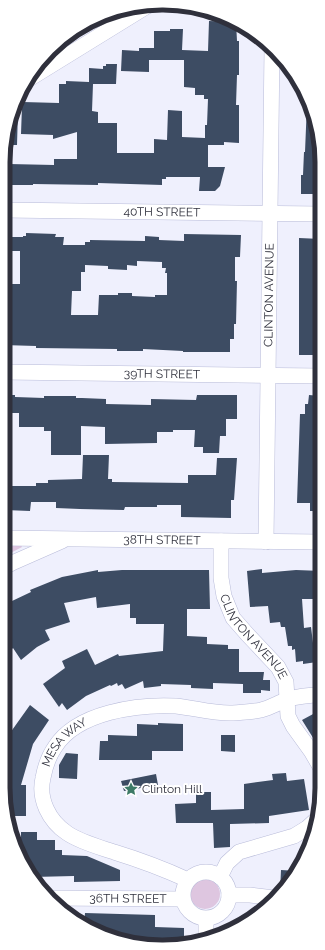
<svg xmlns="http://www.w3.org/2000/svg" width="325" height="950" font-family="Raleway,sans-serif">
	<rect width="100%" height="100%" fill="#eff0fd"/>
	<!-- green -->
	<path fill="#dec6e0" d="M3 545H21L22 547 3 557Z
		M190 894a15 15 0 1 1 30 0a15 15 0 1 1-30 0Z"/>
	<!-- building -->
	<path fill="#3d4c63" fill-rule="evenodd" d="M209 21 236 22 237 41H239V75H237L236 105H239V143L224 142V145H208V167H225L220 186 215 191H199L200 177H166V179H162V185L98 183V185L33 184V185H3V168L9 169V164L54 165V159H77V132L53 139V135L21 134 22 106H23V102L59 103V84H66V81L89 82V68L103 69V66H106V64H117L116 84H93L92 111 98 112V123H117V153H154V139L167 140 168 110 182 111V137L205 138V125H207L208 99H204V95H195V88L184 87V60H149V72L121 71 122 50 139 51V48H154V31H170V29H183L182 50 208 51Z
		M307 103H309L321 141V194H301V175H303L304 152H305Z
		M14 111H18L17 145H5L8 121Z
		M26 233 56 234 55 237H64L63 245H85V242H90V240L145 241V236L159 237V240L184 241V234L241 235 240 257H235V281H237L236 324H234V339H230V352H183V351L143 349V351H117V349L36 348V346L3 345V334H9V323L11 324V284H20V251H5L6 237H23V236H26ZM137 261 162 262V268H166L165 273H167V295H155V297L132 296V293H118V295H99L98 315H71L72 291H81V272H85V265L108 266V269L127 270V265L137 266Z
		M299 238 321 239V355H299Z
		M3 395H15V397L44 398V396H76V398H82L106 399V404L151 405V399L196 400 197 395H237V419H226V436H220L219 453H203V447H194L195 430H173V432H157V443L105 444V427L81 426V455H51V431H44V427H19V413H3Z
		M309 395 321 396V511H310V503H297L300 414H305V404H308Z
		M83 455H109L108 479H112V482L188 483V475H216L217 458H237L234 500H231V518L181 517V505H157V507H125L124 510 80 509 56 508V502H31L30 511 5 510 6 507H3L4 486H36V483H48V480L82 479Z
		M262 569V573L296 570 322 571V599H302L304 628 311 627 314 651H316L317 662 303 664V661L296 662 295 649 292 650V646H288L285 627H281L280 622 270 623 268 606 250 607 247 571Z
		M98 570V572L122 570H209L210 609H187V636L207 637V644L228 645V649H239V672H264L263 680H270V691L261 690V693H243V684L213 683V689L191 688V685L161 684V686L144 688 143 681 125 689 122 684 118 686 117 683 111 686 110 685 86 696 67 710 62 703 59 707 43 684 65 668 62 661 87 649 95 665 118 654 119 656 163 651 164 624H136V618H130V604L97 608 96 597 64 603 70 622 45 630 50 640 37 647 21 660 13 648 10 651 3 640V583L12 601 31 592 30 590 62 577Z
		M30 705 49 720 33 744 21 785H26V816H9L3 788V754L10 733Z
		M315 713H322V737L315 741 302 720Z
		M158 723 183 724V751H152V760H99L100 741H108V735L137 736V724L158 725Z
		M221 735H235V752L221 751Z
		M66 753 78 754 77 779 59 778V765Z
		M286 773 287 781 304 779 309 810 269 816V823L230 824V847L214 848 213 823H176L175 804 196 803V792H211V810L244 809V784L273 780 272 774Z
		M156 774 158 785 124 791 121 781Z
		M21 832H37V840H55V850H62V855L87 856 120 870V881L74 882V876L33 877 15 848 14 842H21Z
		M281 870 298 871 295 876 280 891Z
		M85 913 155 915V927L184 928V943L142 946 92 930 84 925Z"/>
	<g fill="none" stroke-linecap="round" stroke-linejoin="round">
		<defs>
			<g id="street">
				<path d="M29 79 149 5"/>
				<path id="s1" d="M3 210 321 214"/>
				<path id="s2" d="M3 372 321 376"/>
				<path id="s3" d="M3 538 321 542"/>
				<path id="s4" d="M221 541V578L224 596 233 618 247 634 278 667 286 682 288 716 293 726 311 751 322 770"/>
				<path id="s5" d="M266 542 272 48"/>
				<path d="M3 568 12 563 62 541"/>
				<circle cx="206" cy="895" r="23"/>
				<path d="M220 877 227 863 239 852 294 836 307 828 318 818"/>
				<path id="s6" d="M188 880C164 869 140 860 114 852 99 847 80 842 67 833 49 821 38 799 43 778 45 767 48 757 55 747 77 712 138 704 176 706 195 708 214 714 233 713 242 712 252 712 261 710 269 708 278 703 286 700 298 696 310 695 322 695"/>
				<path d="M229 895H250L274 898"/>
				<path id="s7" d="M50 898 183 899"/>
				<path d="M206 941V919"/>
			</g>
		</defs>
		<!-- street casing -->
		<use href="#street" stroke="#b8bbd9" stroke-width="16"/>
		<!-- street -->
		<use href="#street" stroke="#fff" stroke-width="15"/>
	</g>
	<!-- icons -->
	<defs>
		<symbol id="sight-bare" viewBox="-9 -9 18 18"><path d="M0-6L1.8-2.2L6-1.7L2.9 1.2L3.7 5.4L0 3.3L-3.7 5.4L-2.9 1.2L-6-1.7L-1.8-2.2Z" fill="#3d7a66" stroke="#fff" stroke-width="2.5" paint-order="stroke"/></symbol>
	</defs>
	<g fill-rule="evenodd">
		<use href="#sight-bare" x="121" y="779" width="20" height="20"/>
	</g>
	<g text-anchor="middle" stroke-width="4" stroke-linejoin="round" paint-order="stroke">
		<!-- street labels -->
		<g font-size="12" fill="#2f303c" stroke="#fff">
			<text dy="4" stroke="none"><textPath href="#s1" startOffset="159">40TH STREET</textPath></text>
			<text dy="4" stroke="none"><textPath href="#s5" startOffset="247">CLINTON AVENUE</textPath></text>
			<text dy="4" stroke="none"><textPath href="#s2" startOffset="159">39TH STREET</textPath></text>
			<text dy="4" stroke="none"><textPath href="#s3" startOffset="159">38TH STREET</textPath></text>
			<text dy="4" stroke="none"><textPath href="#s4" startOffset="106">CLINTON AVENUE</textPath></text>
			<text dy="4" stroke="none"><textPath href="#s6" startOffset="237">MESA WAY</textPath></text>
			<text dy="4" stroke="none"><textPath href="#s7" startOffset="78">36TH STREET</textPath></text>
		</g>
		<!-- poi labels -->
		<g font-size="12" fill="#2f303c" stroke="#fff" text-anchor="start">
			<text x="142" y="793">Clinton Hill</text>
		</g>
	</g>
	<!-- crop -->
	<path d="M0 0H325V950H0ZM162 10H163A152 152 0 0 1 315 162V788A152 152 0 0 1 163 940H162A152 152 0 0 1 10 788V162A152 152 0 0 1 162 10Z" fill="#fff" fill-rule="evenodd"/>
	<path fill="none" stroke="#2f303c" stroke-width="5" d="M162 10H163A152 152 0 0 1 315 162V788A152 152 0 0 1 163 940H162A152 152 0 0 1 10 788V162A152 152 0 0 1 162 10Z"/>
</svg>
